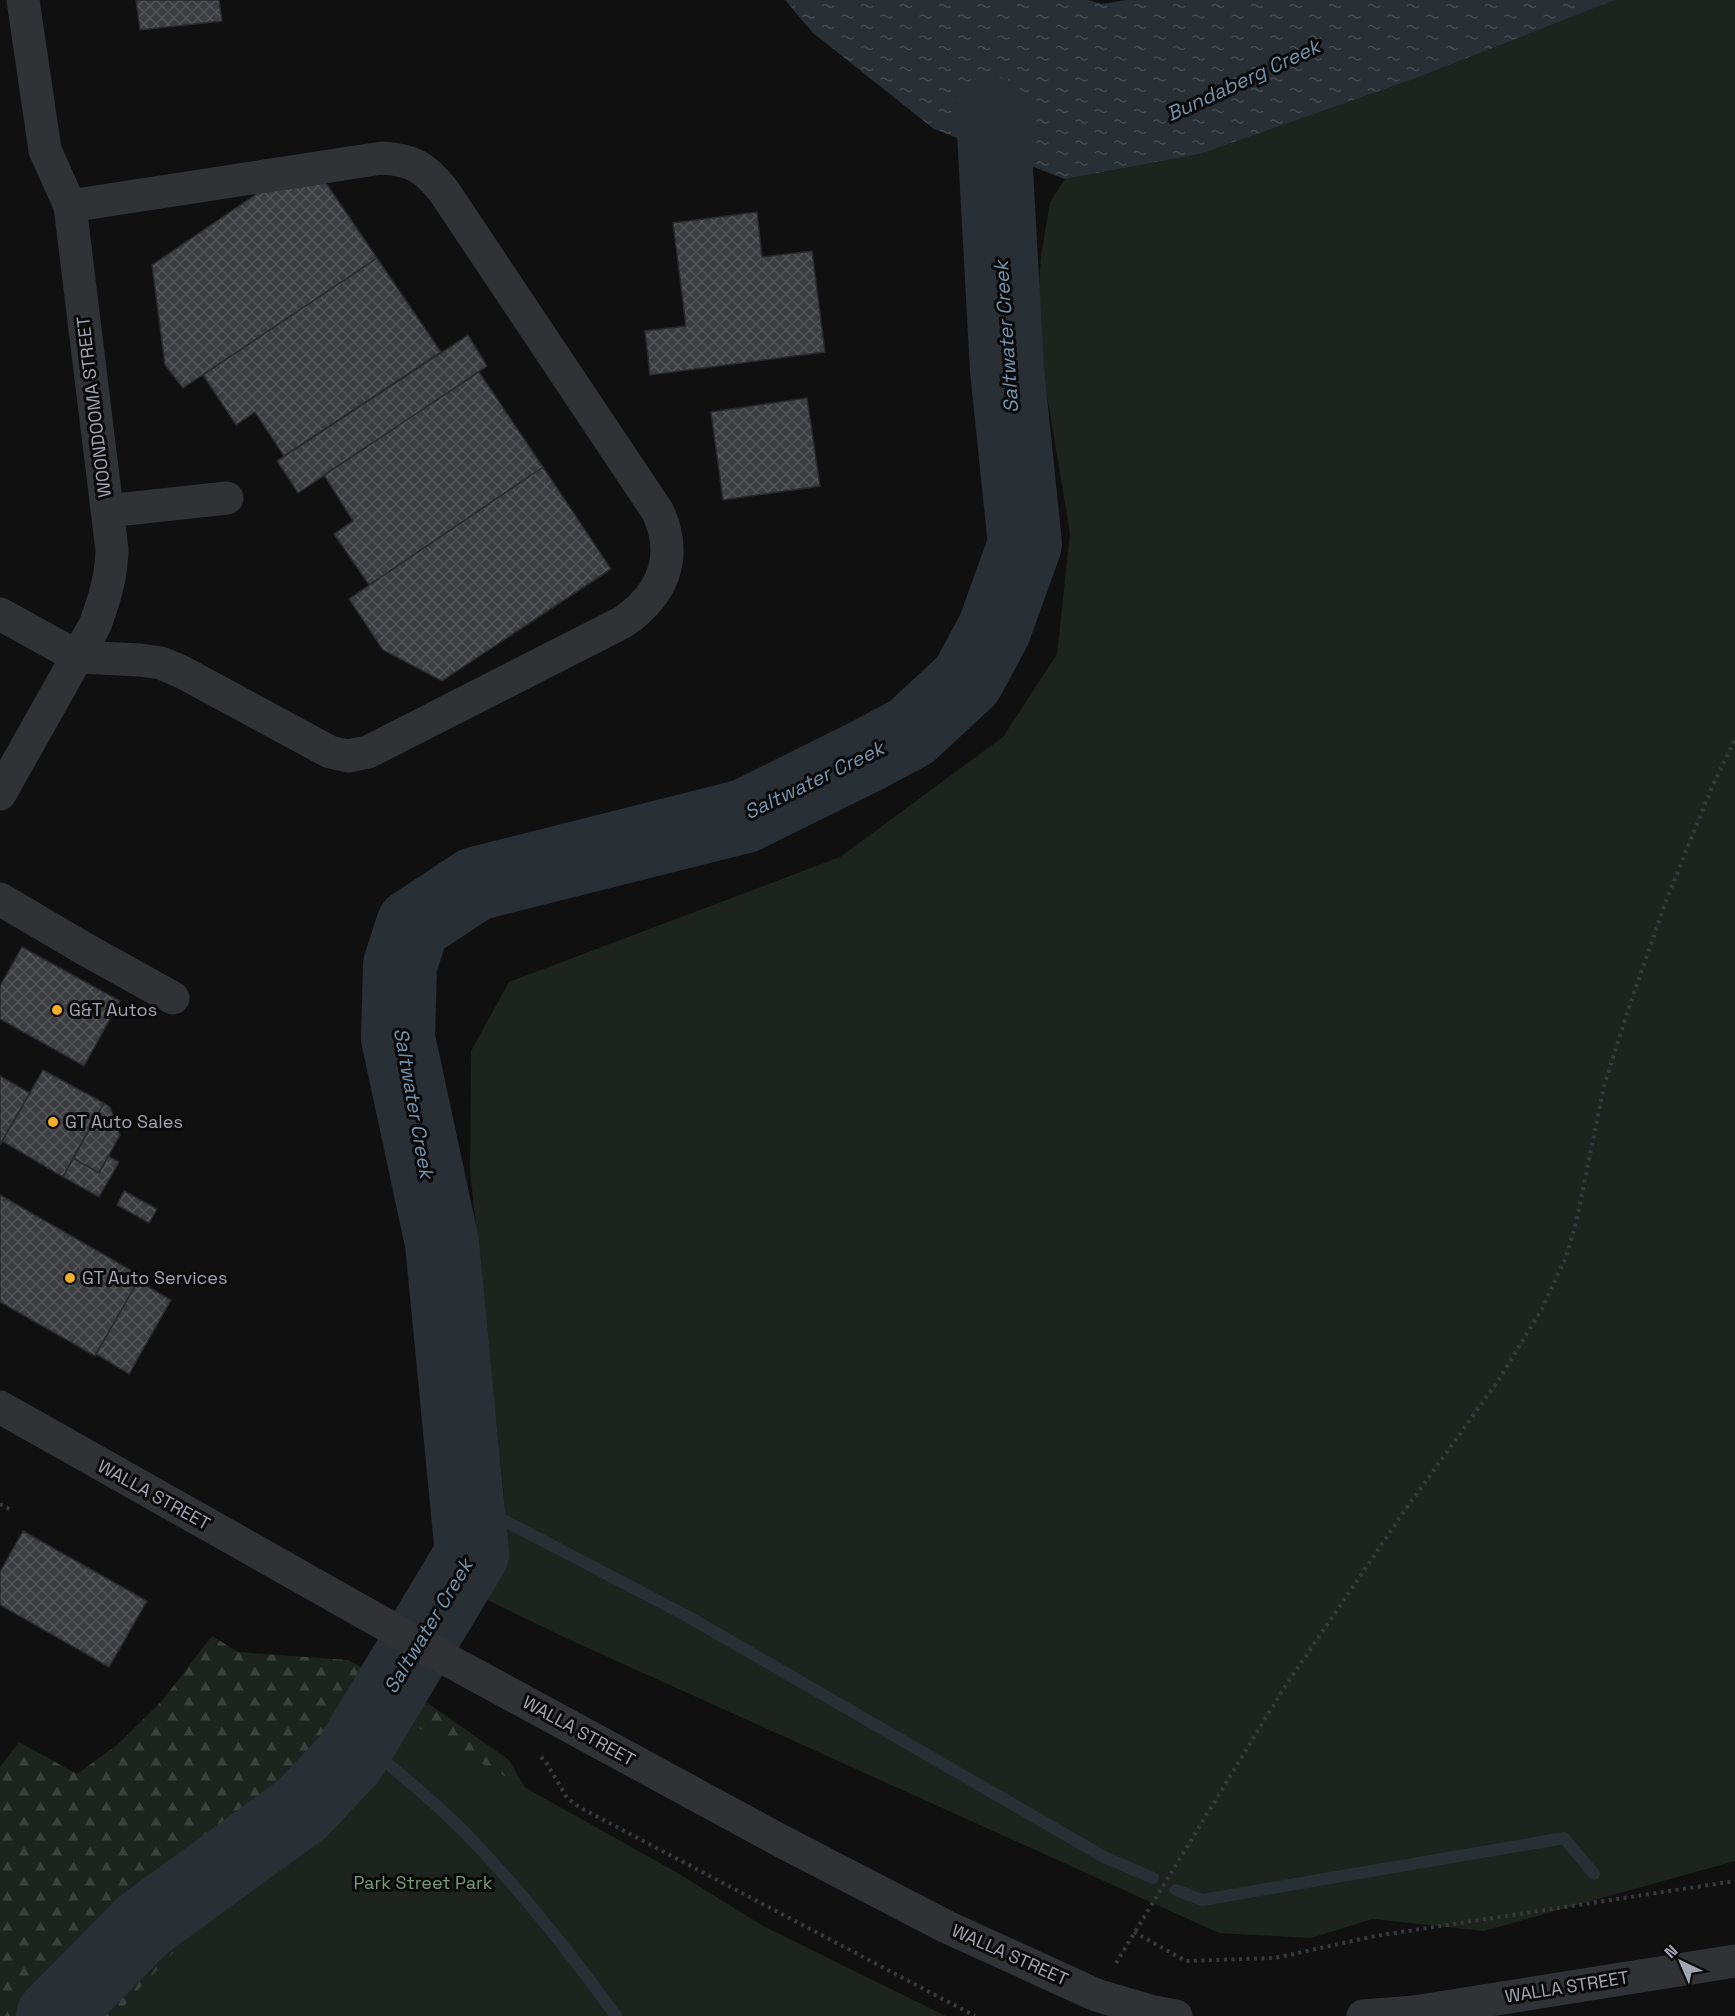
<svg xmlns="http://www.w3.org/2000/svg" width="1735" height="2016" font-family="'Space Grotesk',sans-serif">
	<defs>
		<pattern id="forest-firs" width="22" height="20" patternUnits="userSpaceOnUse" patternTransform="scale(1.5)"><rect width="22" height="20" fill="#1c241d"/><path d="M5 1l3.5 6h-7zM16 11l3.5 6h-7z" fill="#3a413b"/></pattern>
		<pattern id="water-ripples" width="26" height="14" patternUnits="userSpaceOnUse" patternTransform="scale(1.5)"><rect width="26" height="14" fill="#283036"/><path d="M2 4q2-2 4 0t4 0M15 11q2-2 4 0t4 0" fill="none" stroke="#444b51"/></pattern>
		<pattern id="building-cross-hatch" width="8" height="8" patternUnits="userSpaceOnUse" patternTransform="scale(1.5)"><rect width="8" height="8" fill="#3c3d41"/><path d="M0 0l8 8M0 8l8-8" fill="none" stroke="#55565a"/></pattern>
	</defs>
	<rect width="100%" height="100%" fill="#101011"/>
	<!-- forest -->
	<path fill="url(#forest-firs)" d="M212 1636 238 1652 348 1660 429 1704 509 1760 525 1788 251 2016H0V1767L19 1742 77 1774 117 1745 161 1702Z"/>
	<!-- green -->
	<path fill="#1c241d" d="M1615 0H1735V1861L1484 1931 1373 1919 1311 1938 1219 1933 568 1639 483 1598 504 1496 470 1170 471 1051 509 982 840 857 1003 737 1057 654 1070 533 1036 329 1041 255 1050 202 1065 179 1200 154 1411 80Z
		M399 1717 676 1872 765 1927 946 2016H116L131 1997Z"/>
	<!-- water -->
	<path fill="url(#water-ripples)" d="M785 0H1088L1102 4 1126 0H1615L1411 80 1200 154 1065 179 934 129 813 33Z"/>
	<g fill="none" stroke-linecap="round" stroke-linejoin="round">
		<!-- stream -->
		<path stroke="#283036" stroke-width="12" d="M467 1501 687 1616 1104 1857 1153 1878
			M360 1741C399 1773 439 1805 474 1842 525 1896 572 1955 616 2016
			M1176 1890 1202 1900 1564 1838 1594 1874"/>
		<!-- river -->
		<path stroke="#283036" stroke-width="74" d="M53 2016 143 1925 302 1809 349 1759 472 1554 442 1243 398 1038 400 965 413 925 475 884 745 816 866 756 911 732 967 680 994 630 1025 544 1007 370 993 114"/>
	</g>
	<!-- building -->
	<path fill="url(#building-cross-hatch)" stroke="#2a2a2d" stroke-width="1.5" d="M136 0H219L222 21 140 30Z
		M326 183 377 258 183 388 165 365 152 265 258 193Z
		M757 212 762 257 812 251 825 352 650 375 645 331 686 326 673 223Z
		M377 258 441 352 284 456 255 412 236 425 203 375Z
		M468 335 487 366 298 493 277 461Z
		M479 372 543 467 369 585 334 534 353 521 324 475Z
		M807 398 820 486 723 500 711 412Z
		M543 467 611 569 442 681 383 650 349 599Z
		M22 947 120 1001 84 1066 0 1019V986Z
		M43 1070 104 1103 63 1177 2 1141Z
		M0 1076 30 1093 0 1145Z
		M104 1103 110 1107 120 1135 99 1173 73 1158Z
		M108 1156 119 1162 99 1197 63 1177 73 1158 99 1173Z
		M124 1191 157 1209 149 1223 117 1205Z
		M0 1195 141 1276 95 1356 0 1302Z
		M138 1281 171 1300 129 1374 96 1354Z
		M23 1531 147 1601 109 1667 0 1605V1572Z"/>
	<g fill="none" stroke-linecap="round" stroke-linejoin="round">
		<!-- path -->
		<path stroke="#37393d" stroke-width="4" stroke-dasharray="3 4.5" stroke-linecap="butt" d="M0 1504 11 1510
			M541 1757 546 1762 567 1798 579 1807 975 2016
			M1134 1932 1186 1961 1275 1958 1375 1936 1735 1881
			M1116 1963 1284 1688 1403 1513 1498 1381 1542 1309 1566 1257 1576 1223 1604 1086 1628 1010 1666 901 1712 787 1735 739"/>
		<!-- minor -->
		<path stroke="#313236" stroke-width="33" d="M107 511 227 498
			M0 614 78 657 140 660 161 663 182 672 330 752 348 756 368 752 623 622C662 595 679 558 658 512L443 190C424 167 413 160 382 158L70 206
			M0 794 95 625C105 597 111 579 112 550L70 206 45 150 23 0
			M0 899 83 948 173 998
			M0 1407 455 1664 781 1841 947 1927 1096 1995 1154 2012 1176 2016
			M1363 2016 1414 2012 1735 1961"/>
	</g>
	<!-- markers -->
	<g fill="#f2ae27" stroke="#0b0b0c" stroke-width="2">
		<circle cx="57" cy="1010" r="6"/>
		<circle cx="53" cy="1122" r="6"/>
		<circle cx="70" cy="1278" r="6"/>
	</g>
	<g text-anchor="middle" stroke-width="6" stroke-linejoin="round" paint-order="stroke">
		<!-- street labels -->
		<g font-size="18" fill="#a1a6b2" stroke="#0b0b0c">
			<text transform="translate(94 407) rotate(-97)" y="6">WOONDOOMA STREET</text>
			<text transform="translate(154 1495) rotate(29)" y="6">WALLA STREET</text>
			<text transform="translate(579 1731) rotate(29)" y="6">WALLA STREET</text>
			<text transform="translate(1010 1955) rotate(24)" y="6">WALLA STREET</text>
			<text transform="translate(1567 1987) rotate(-9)" y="6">WALLA STREET</text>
		</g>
		<!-- poi labels -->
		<g font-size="18" fill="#a1a6b2" stroke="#0b0b0c" text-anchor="start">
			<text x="69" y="1016">G&amp;T Autos</text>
			<text x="65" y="1128">GT Auto Sales</text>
			<text x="82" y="1284">GT Auto Services</text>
		</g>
		<!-- park labels -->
		<g font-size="18" fill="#779e7a" stroke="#0b0b0c">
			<text x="423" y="1889">Park Street Park</text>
		</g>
		<!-- water labels -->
		<g font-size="20" font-style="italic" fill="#7794ae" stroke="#0b0b0c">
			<text transform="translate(1243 80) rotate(-25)" y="7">Bundaberg Creek</text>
			<text transform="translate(1006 337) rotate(-94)" y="7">Saltwater Creek</text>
			<text transform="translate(814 780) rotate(-26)" y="7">Saltwater Creek</text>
			<text transform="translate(414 1103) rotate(80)" y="7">Saltwater Creek</text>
			<text transform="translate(428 1626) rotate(-59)" y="7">Saltwater Creek</text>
		</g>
	</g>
	<!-- north arrow -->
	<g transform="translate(1681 1962) rotate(316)" stroke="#0b0b0c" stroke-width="4.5" paint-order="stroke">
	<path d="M0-4.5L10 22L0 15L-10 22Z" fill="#a1a6b2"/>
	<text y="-9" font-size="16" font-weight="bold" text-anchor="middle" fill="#a1a6b2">N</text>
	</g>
</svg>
